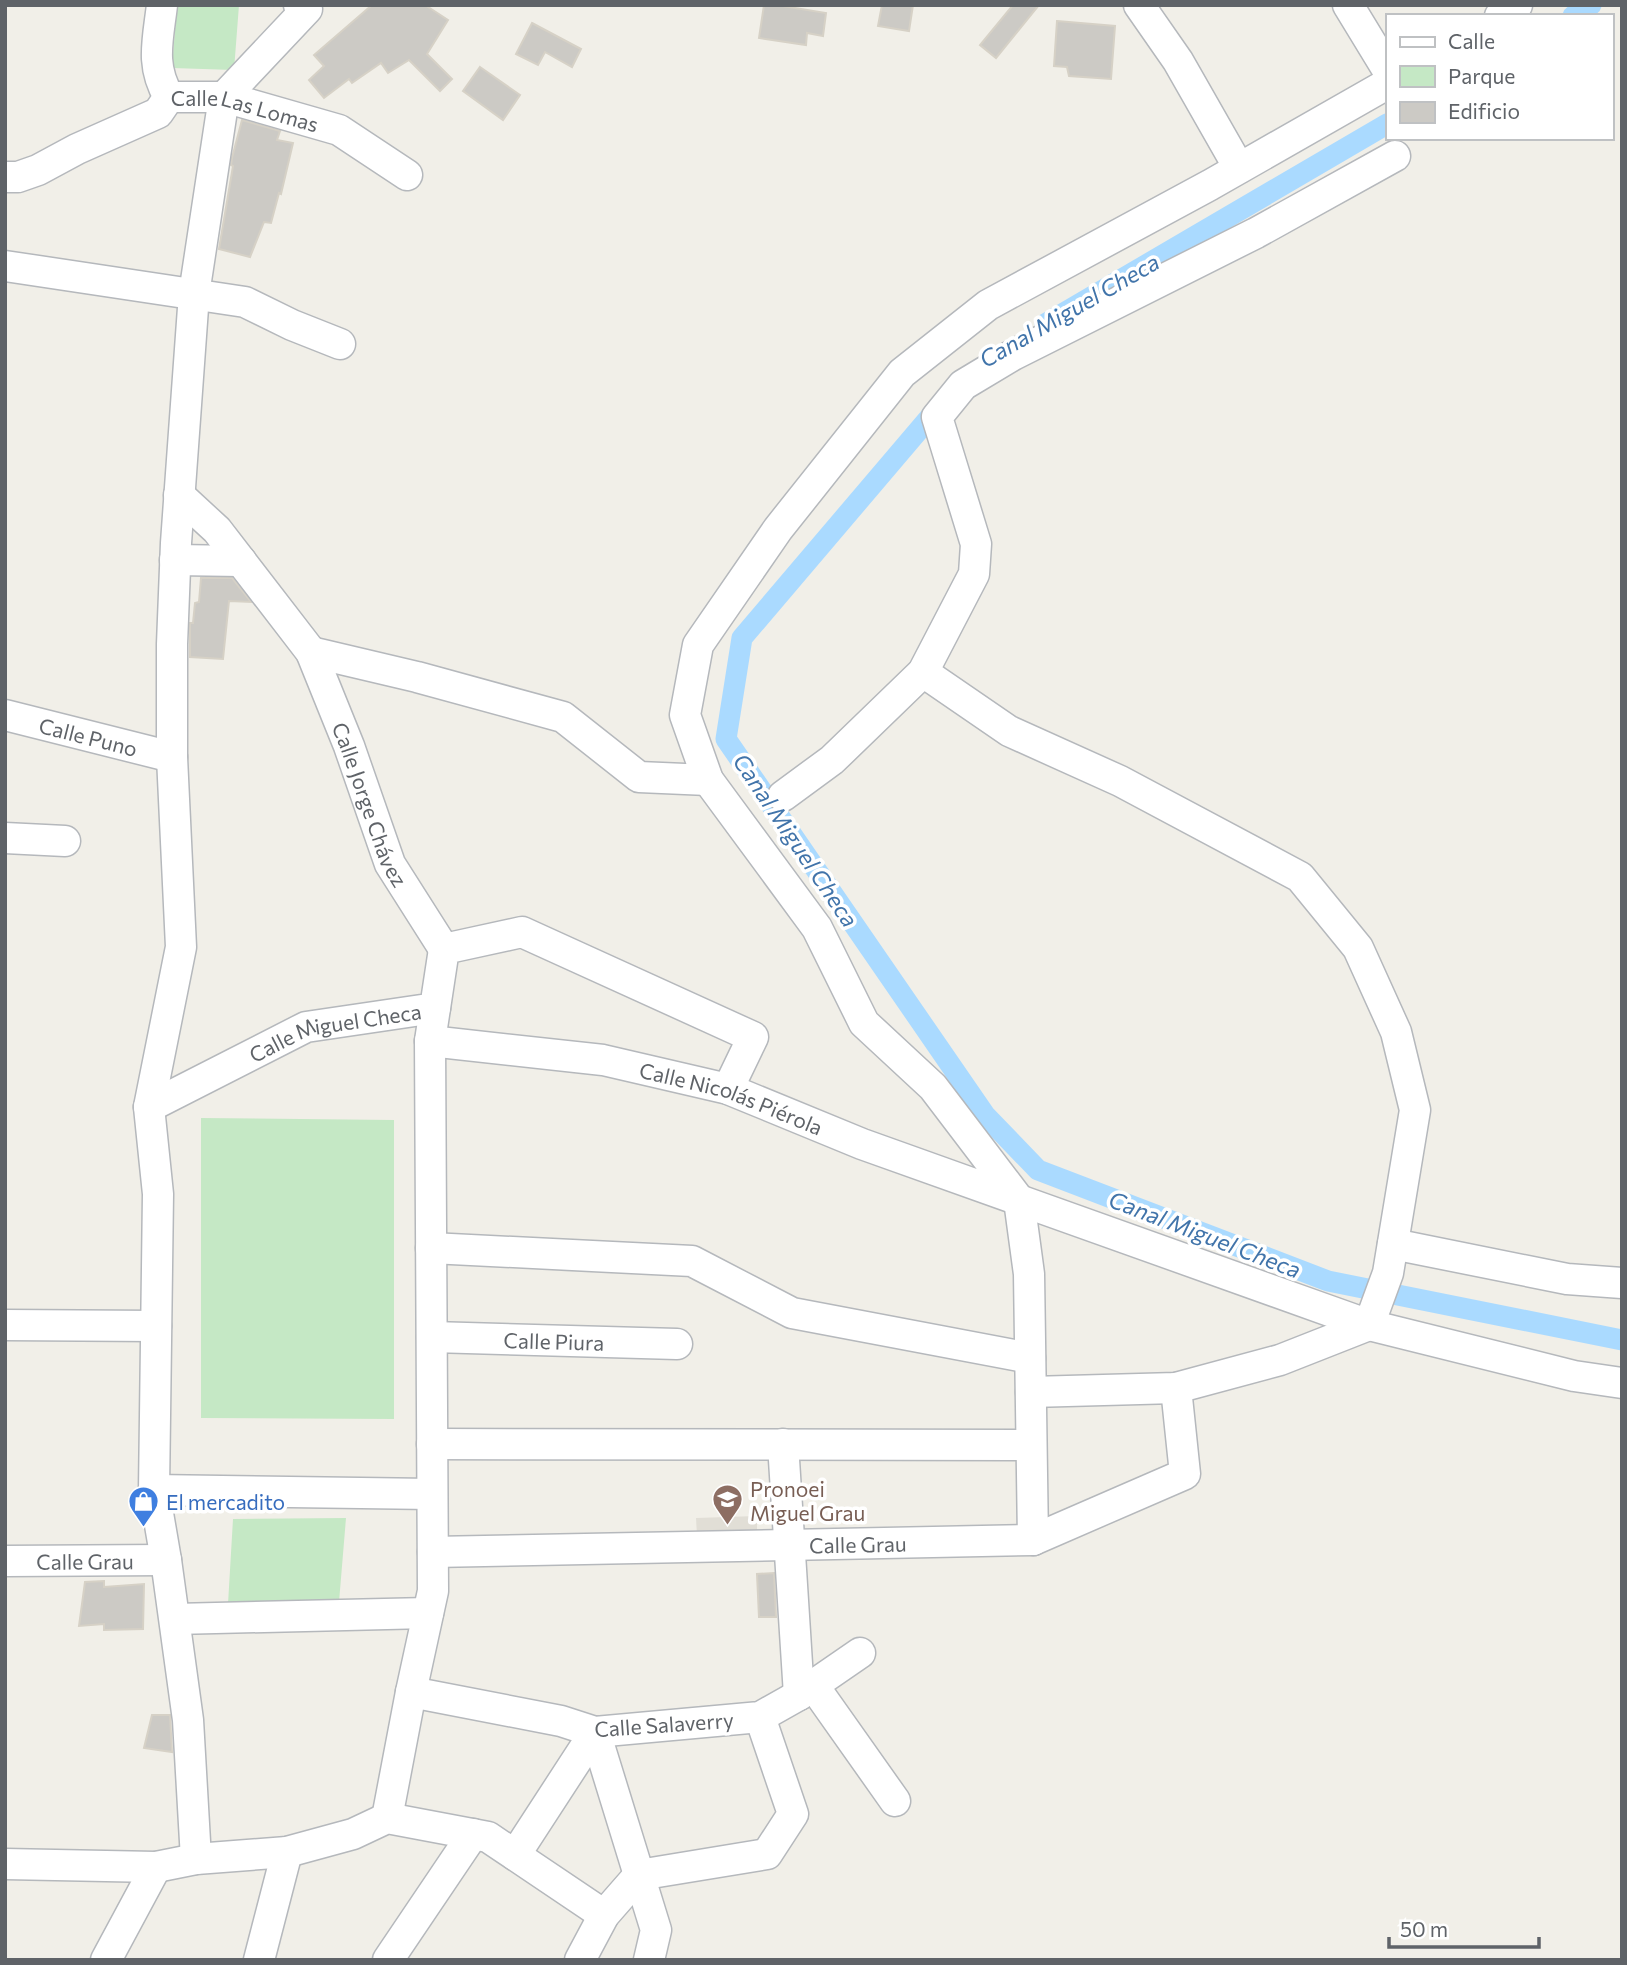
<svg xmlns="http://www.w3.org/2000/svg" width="1627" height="1965" viewBox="0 0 1627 1965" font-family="Commissioner,sans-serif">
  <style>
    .education { fill: #e1ded6 }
    .green { fill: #c5e8c5 }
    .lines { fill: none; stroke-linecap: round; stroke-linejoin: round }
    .canal { stroke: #aadaff; stroke-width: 21 }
    .building { fill: #cccac5; stroke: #d6d1c6; stroke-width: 2 }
    .minor-casing { stroke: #b5b8bc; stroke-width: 33 }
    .minor { stroke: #fff; stroke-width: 30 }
    .labels { text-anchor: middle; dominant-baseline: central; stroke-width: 7; stroke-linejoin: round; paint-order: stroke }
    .street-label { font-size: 21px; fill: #5f6368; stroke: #fff }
    .education-label { font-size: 21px; fill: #785e54; stroke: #fff; text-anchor: start }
    .shop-label { font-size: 21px; fill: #366cbe; stroke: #fff; text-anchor: start }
    .water-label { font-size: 23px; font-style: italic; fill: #4174aa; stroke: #fff }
  </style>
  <rect width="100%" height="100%" fill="#f1efe8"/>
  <!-- education -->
  <path class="education" d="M757 1516V1535L697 1536 696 1518Z"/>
  <!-- green -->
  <path class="green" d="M177 5H239L234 70 172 68Z
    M201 1118 394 1120V1419L201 1418Z
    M346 1518 339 1602 228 1604 233 1519Z"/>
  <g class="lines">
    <!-- canal -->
    <path class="canal" d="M1573 16 1591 5
      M1045 324 1387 124
      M941 404 742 638 726 739 985 1115 1038 1170 1328 1281 1622 1340"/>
  </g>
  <!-- building -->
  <path class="building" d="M372 5H425L448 20 427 54 452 79 440 91 409 60 388 73 381 63 352 83 349 79 324 98 309 80 324 66 314 55Z
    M764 5H777L826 13 823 36 807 33 806 45 759 38Z
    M882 5H913L909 31 878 26Z
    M1013 5H1039L996 58 980 45Z
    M1057 21 1115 26 1111 79 1069 76 1067 67 1054 66Z
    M532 23 581 49 572 67 545 52 538 65 516 54Z
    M480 67 520 95 503 120 463 91Z
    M242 120 280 131 277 140 293 143 281 194 279 193 271 223 264 222 250 257 219 249 233 166 231 165 232 158Z
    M201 578H232L251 602 229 601 223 659 190 657V623H193L195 603 199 602Z
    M774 1573 776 1617H759L757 1574Z
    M104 1581V1587L144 1584 143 1629 104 1630V1624L79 1626 85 1582Z
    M152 1715H170L172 1752 144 1748Z"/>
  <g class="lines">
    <defs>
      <g id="minor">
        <path d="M162 5C158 40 150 65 169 97"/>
        <path d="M1139 5 1178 61 1239 168"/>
        <path d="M1348 5 1387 69"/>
        <path d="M1500 16 1517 5"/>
        <path id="s1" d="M5 177H18L38 170 77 149 158 113 169 97H224L339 130 407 175"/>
        <path d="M5 266 245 302 292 325 340 344"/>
        <path id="s2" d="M179 495 217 530 311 652 349 746 390 864 444 949"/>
        <path d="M175 560 241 561"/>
        <path d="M311 652 417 677 563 717 639 777 708 780"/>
        <path d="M923 672 1009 731 1120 781 1300 877 1358 948 1396 1032 1415 1110 1388 1273 1369 1325 1280 1360 1176 1388 1031 1392"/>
        <path id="s3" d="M5 715 172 757"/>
        <path d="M783 796 832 760 923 672 974 574 976 544 937 417 963 385 1013 355 1256 233 1395 156"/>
        <path d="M5 838 65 841"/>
        <path id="s4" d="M430 1041 603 1060 728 1089 862 1144 1369 1325 1574 1376 1622 1383"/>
        <path id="s5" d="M149 1107 306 1027 435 1008 444 949 522 932 753 1037 728 1089"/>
        <path d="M1393 1244 1567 1279 1622 1283"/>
        <path d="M431 1248 692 1261 792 1313 1030 1358"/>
        <path d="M5 1325 156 1326"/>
        <path id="s6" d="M432 1337 677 1344"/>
        <path d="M432 1444 1031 1445"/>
        <path d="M783 1444 799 1695"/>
        <path d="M154 1490 432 1494"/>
        <path d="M1033 1540 1029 1274 1019 1200 933 1087 864 1023 817 928 708 780 685 715 698 645 778 529 902 373 988 305 1210 185 1387 84"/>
        <path id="s7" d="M433 1552 1033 1540 1185 1474 1176 1388"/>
        <path id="s8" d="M5 1561 166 1560"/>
        <path d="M175 1619 428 1613"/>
        <path d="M813 1685 895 1801"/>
        <path d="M411 1692 561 1721 595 1732 760 1717 799 1695 860 1653"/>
        <path d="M595 1732 656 1930 649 1960"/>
        <path d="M387 1818 411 1692 433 1591 430 1041 435 1008"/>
        <path d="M515 1855 595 1732"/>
        <path d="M196 1859 188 1720 166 1560 154 1490 158 1194 149 1107 181 947 172 757V644L176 543 194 294 224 97 307 9 299 5"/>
        <path d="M5 1864 156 1867 196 1859 287 1852 353 1834 387 1818 488 1837 604 1915"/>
        <path d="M106 1960 156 1867"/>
        <path d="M259 1960 287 1852"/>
        <path d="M388 1960 473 1834"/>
        <path d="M580 1960 604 1915 639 1875 767 1854 793 1814 760 1717"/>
      </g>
    </defs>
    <!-- minor casing -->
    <use href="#minor" class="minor-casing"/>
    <!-- minor -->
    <use href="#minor" class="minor"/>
  </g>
  <!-- icons -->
  <defs>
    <symbol id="school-pin" viewBox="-11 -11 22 30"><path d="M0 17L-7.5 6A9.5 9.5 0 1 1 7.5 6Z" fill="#8d6e63" stroke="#fff"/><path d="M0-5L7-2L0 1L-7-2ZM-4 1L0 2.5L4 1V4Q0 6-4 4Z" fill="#fff"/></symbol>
    <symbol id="shop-pin" viewBox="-11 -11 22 30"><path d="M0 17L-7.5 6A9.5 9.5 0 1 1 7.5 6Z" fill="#3f7fe0" stroke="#fff"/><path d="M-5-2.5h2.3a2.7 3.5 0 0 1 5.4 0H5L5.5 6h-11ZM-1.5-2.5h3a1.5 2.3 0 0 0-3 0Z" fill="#fff"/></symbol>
  </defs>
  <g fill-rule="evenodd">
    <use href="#school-pin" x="710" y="1482" width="35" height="47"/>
    <use href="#shop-pin" x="126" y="1484" width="35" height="47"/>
  </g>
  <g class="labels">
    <!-- street labels -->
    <g class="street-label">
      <text stroke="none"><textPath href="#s1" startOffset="264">Calle Las Lomas</textPath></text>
      <text stroke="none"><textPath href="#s3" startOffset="86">Calle Puno</textPath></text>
      <text stroke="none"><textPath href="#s2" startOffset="369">Calle Jorge Chávez</textPath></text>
      <text stroke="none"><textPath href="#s5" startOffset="203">Calle Miguel Checa</textPath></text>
      <text stroke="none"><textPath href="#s4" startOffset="308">Calle Nicolás Piérola</textPath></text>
      <text stroke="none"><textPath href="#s6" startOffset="122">Calle Piura</textPath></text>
      <text stroke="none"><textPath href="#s7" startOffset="425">Calle Grau</textPath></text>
      <text stroke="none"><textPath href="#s8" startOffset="80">Calle Grau</textPath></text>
      <text transform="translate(664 1724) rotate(-4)">Calle Salaverry</text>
    </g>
    <!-- education labels -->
    <g class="education-label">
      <text x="750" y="1488">Pronoei<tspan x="750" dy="24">Miguel Grau</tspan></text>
    </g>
    <!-- shop labels -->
    <g class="shop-label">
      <text x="166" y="1501">El mercadito</text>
    </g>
    <!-- water labels -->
    <g class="water-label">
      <text transform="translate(1069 310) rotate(-30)">Canal Miguel Checa</text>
      <text transform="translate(796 840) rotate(56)">Canal Miguel Checa</text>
      <text transform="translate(1205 1234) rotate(21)">Canal Miguel Checa</text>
    </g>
  </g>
  <!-- border -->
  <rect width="1627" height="1965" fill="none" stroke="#5f6368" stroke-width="14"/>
  <!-- legend -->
  <rect x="1386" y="14" width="228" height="126" fill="#ffffff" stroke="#bfc1c3" stroke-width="2"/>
  <rect x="1400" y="37" width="35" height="10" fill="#ffffff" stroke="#bfc1c3" stroke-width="2"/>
  <text x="1448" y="49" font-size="21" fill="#5f6368">Calle</text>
  <rect x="1400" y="66" width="35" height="21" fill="#c5e8c5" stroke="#bfc1c3" stroke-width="2"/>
  <text x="1448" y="84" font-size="21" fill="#5f6368">Parque</text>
  <rect x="1400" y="102" width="35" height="21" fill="#cccac5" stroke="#bfc1c3" stroke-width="2"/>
  <text x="1448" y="119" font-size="21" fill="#5f6368">Edificio</text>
  <!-- scale -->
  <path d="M1389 1937v10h150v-10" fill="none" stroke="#5f6368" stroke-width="3.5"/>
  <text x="1400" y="1937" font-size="21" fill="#5f6368" stroke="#ffffff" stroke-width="5" paint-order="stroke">50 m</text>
</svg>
